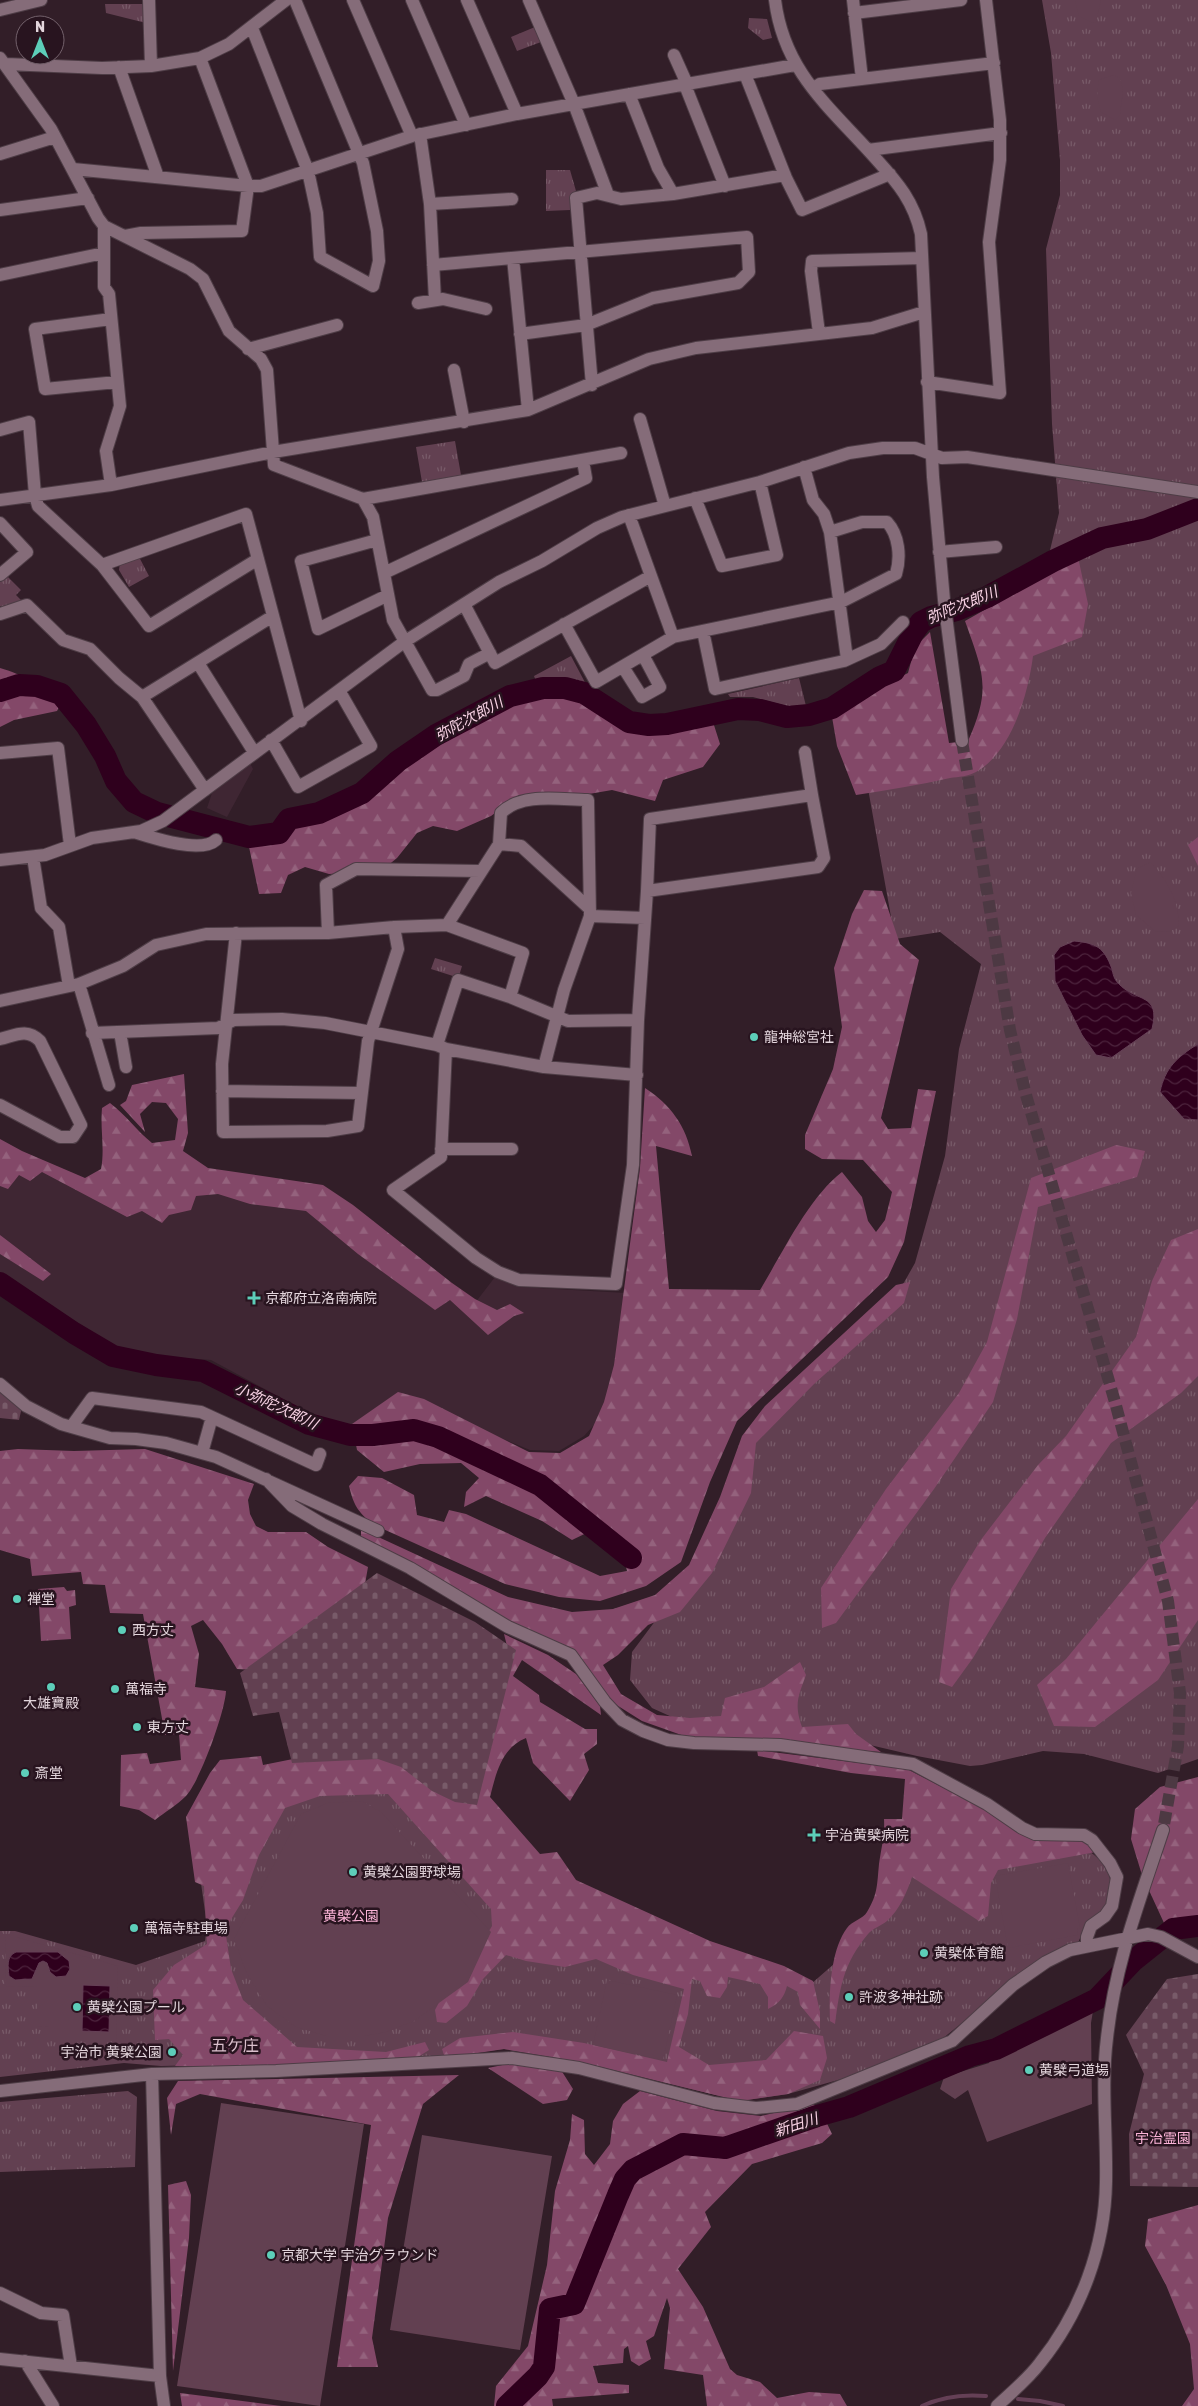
<svg xmlns="http://www.w3.org/2000/svg" width="1198" height="2406" viewBox="0 0 1198 2406" font-family="Rubik,'Noto Sans JP',sans-serif">
  <style>
    .built { fill: #3f2633 }
    .grass { fill: url(#grass-tufts) }
    .forest { fill: url(#forest-firs) }
    .cemetery { fill: url(#cemetery-stones) }
    .pitch { fill: #624051 }
    .water { fill: url(#water-waves); stroke: #654056 }
    .lines { fill: none; stroke-linecap: round; stroke-linejoin: round }
    .stream { stroke: #654056; stroke-width: 4 }
    .river { stroke: #2f001d; stroke-width: 22 }
    .minor-tunnel { stroke: #4d3943; stroke-width: 12; stroke-dasharray: 12 6; stroke-linecap: butt }
    .minor-casing { stroke: #4e3d46; stroke-width: 14 }
    .minor { stroke: #856c79; stroke-width: 12 }
    .poi-dot { fill: #5dceb9; stroke: #28141f; stroke-width: 2 }
    .labels { text-anchor: middle; dominant-baseline: central; stroke-width: 5; stroke-linejoin: round; paint-order: stroke }
    .poi-label { font-size: 14px; fill: #e3d5dc; stroke: #28141f; text-anchor: start }
    .park-label { font-size: 14px; fill: #fbb3d7; stroke: #28141f }
    .water-label { font-size: 15px; font-style: italic; fill: #f8d2e4; stroke: #28141f }
    .quarter-label { font-size: 16px; fill: #dabfcc; stroke: #28141f }
  </style>
  <defs>
    <pattern id="grass-tufts" width="24" height="20" patternUnits="userSpaceOnUse" patternTransform="scale(1.25)"><rect width="24" height="20" fill="#624051"/><path d="M3 7l-1-3M5 7V3M7 7l1-3M15 17l-1-3M17 17v-4M19 17l1-3" fill="none" stroke="#785b69"/></pattern>
    <pattern id="forest-firs" width="22" height="20" patternUnits="userSpaceOnUse" patternTransform="scale(1.25)"><rect width="22" height="20" fill="#834868"/><path d="M5 1l3.5 6h-7zM16 11l3.5 6h-7z" fill="#94627d"/></pattern>
    <pattern id="cemetery-stones" width="16" height="16" patternUnits="userSpaceOnUse" patternTransform="scale(1.25)"><rect width="16" height="16" fill="#624051"/><path d="M2 7V4a2 2 0 0 1 4 0v3zM10 15v-3a2 2 0 0 1 4 0v3z" fill="#785b69"/></pattern>
    <pattern id="water-waves" width="16" height="10" patternUnits="userSpaceOnUse" patternTransform="scale(1.25)"><rect width="16" height="10" fill="#2f001d"/><path d="M0 5q4-4 8 0t8 0" fill="none" stroke="#4d243d"/></pattern>
  </defs>
  <rect width="100%" height="100%" fill="#321e28"/>
  <!-- built -->
  <path class="built" d="M250 763 253 769 227 817 207 808 212 793Z
    M0 1143 84 1183 324 1188 475 1303 495 1277 520 1287 626 1293 617 1366 604 1414 584 1436 559 1451 530 1450 398 1396 350 1426 328 1423 211 1360 160 1356 114 1346 0 1273Z"/>
  <!-- grass -->
  <path class="grass" d="M1042 0H1198V1759L1158 1773 1084 1754 1043 1751 982 1765 970 1766 917 1756 853 1741 694 1727 652 1708 630 1680 632 1652 691 1573 747 1439 902 1286 915 1263 945 1156 959 1049 981 964 940 932 895 939 867 783 977 761 1037 604 1059 513 1052 424 1046 249 1060 195V160L1051 53Z
    M105 4H146V23L106 13Z
    M749 18 767 19 772 38 763 40 748 28Z
    M535 27 541 42 517 51 511 37Z
    M546 170H570L576 191 571 197 570 210 546 211Z
    M455 441 461 475 422 482 416 447Z
    M138 555 149 576 129 587 119 570 120 562Z
    M8 577 21 590 16 595 23 602 6 607 0 606V582Z
    M571 656 589 690 549 682 537 684 534 676Z
    M799 678 806 706H787L753 697H730L728 694Z
    M435 958 462 966 459 976H453L431 969Z
    M360 1763 540 1871 811 1984 850 1950 907 1870 1089 1851C1115 1870 1113 1882 1105 1911L1087 1921 1078 1943 1041 1959 942 2039 863 2073 788 2094 740 2101 581 2062 504 2049 413 2060 161 2066 124 2063 0 2077V1931H15L136 1965 205 1941 207 1926 192 1819Z
    M128 2091 137 2097 135 2167 0 2172V2102Z"/>
  <!-- forest -->
  <path class="forest" d="M1078 557 1088 604 1082 637 1033 656C1028 694 1012 752 976 772 969 776 958 777 950 778 919 785 888 790 856 795L837 746 832 717 876 689 908 673 915 647 930 632 949 743 968 741C992 688 983 672 965 621Z
    M0 668C21 674 47 687 60 705L57 711 14 720 0 727Z
    M555 694 591 703 622 726 660 729 713 722 720 744 703 767 663 780 655 801 612 790 583 795H519L491 816 457 831 433 826 417 833 397 858 381 871 329 874 305 867 288 875 281 893 259 894 249 847 279 841 293 824 333 814 374 796 404 763 472 723 515 702Z
    M1198 837V866L1188 845Z
    M864 890 882 891 900 944 919 960 881 1118 888 1129 911 1128 918 1089 936 1091 904 1242 888 1277 737 1421 710 1482 681 1562 646 1586 600 1601 559 1597 505 1584 372 1524C357 1510 354 1506 349 1486L358 1476 382 1478 414 1495 417 1515 444 1522 449 1510 466 1514 600 1576 627 1571 622 1548 599 1527 572 1540 542 1521 486 1496 464 1507 466 1492 479 1478 461 1463 420 1464 384 1472 357 1450 352 1424 398 1392 424 1399 529 1452 560 1453 589 1436 604 1402 614 1365 640 1168 645 1088C671 1105 686 1126 692 1156L656 1146 669 1289 760 1290C782 1254 809 1197 842 1172L862 1197 868 1221 876 1232 885 1220 892 1192 863 1160 822 1159 805 1149V1135L833 1069 842 1027 834 968 852 914Z
    M184 1074 188 1133 183 1151 208 1168 323 1185 353 1205 452 1283 475 1299 497 1310 510 1304 524 1313 514 1316 488 1335 450 1300 435 1310 358 1254 306 1211 250 1204 218 1194 196 1196 191 1210 169 1215 162 1223 142 1211 127 1217 42 1172 30 1181 19 1175 8 1189 0 1186V1139L22 1151 85 1178 101 1169C105 1149 100 1129 102 1108L110 1103C126 1115 137 1131 152 1143L175 1140 178 1119 166 1103 152 1102 140 1114 145 1132 120 1105 126 1101 132 1085Z
    M1116 1145 1145 1151 1137 1177 1038 1207 1017 1319 993 1402 934 1489 836 1623 822 1628 821 1588 886 1489 959 1393 987 1342 1031 1178Z
    M1198 1229V1376L1181 1393 1111 1443 1045 1538 973 1658 952 1687 939 1682 951 1589 980 1541 1038 1465 1066 1436 1136 1337 1152 1281 1171 1240Z
    M0 1235 4 1238 51 1274 43 1281 0 1254Z
    M910 1282 904 1303 814 1384 756 1443 751 1493 712 1573 680 1612 648 1625 618 1655 603 1665 621 1694 657 1715 690 1718 721 1716 725 1698 764 1687 800 1662 806 1675C798 1697 794 1704 802 1727L848 1724 856 1734 881 1752 687 1737 642 1721 607 1699 584 1665 361 1540V1529L508 1597 572 1612 613 1609 655 1595 689 1565 720 1497 742 1436 765 1406 896 1285Z
    M18 1449 74 1451 145 1449 254 1484 248 1500 250 1514 256 1526 268 1532H306L328 1547 368 1567 365 1584 256 1670 237 1669 222 1644 203 1620 191 1626 199 1654 195 1687 226 1691C225 1712 200 1781 186 1796 177 1805 165 1812 155 1820L139 1810 120 1806 121 1755 147 1753 150 1764 181 1760 179 1734 165 1735 143 1614 110 1613 105 1585 83 1584 81 1572 32 1576 30 1559 0 1550V1451Z
    M1198 1499V1620L1158 1680 1095 1727 1054 1726 1037 1685 1066 1659Z
    M64 1587 67 1591 75 1590 76 1605 69 1607 71 1639 41 1641 38 1589Z
    M504 1634 548 1655 576 1674 600 1706 601 1715 522 1660 513 1676 539 1695 540 1702 585 1729H597V1744L584 1754 589 1770 570 1801 533 1763 526 1738C501 1748 496 1774 490 1797L540 1854 557 1852 576 1880 710 1941 784 1966 813 1981 820 2012V2029L800 2005 798 1992 787 1986C784 1997 780 2003 768 2009V1997L760 1984 728 1977 727 1987 720 1998 707 1996 700 1981 692 1979 688 2014 679 2047 709 2065 766 2060 794 2031 823 2036 827 2058 820 2080 788 2094 740 2101 581 2062 504 2049 445 2058 442 2049 460 2038 513 2032 584 2043 667 2062 684 1989 633 1975 596 1959 565 1967 526 1961 506 1955 483 1979 467 2006 446 2023 437 2022 435 2010 444 1993 474 1957 492 1926 491 1909 388 1794 320 1796 285 1808 259 1855 243 1900 225 1929 231 1969 243 2000 297 2047 386 2052 425 2042 429 2050 413 2060 230 2067 175 2066 183 2055 169 2039 155 2040 153 1990 174 1965 207 1944 204 1886 195 1882 186 1817 210 1773 220 1760 261 1756 263 1765 308 1756 508 1650Z
    M757 1750 907 1769 1023 1829 1088 1837 1096 1852 998 1870 991 1883 988 1916 979 1921 912 1877C907 1892 900 1909 887 1921 881 1926 873 1928 868 1934 843 1964 840 1987 835 2024L830 2021C829 1994 830 1951 847 1928 852 1921 863 1919 867 1912 878 1894 877 1884 879 1864 881 1849 885 1835 884 1819H902L905 1779 851 1773 758 1756Z
    M1198 1777V1932L1164 1923 1142 1875 1131 1839 1135 1809 1160 1787Z
    M513 2063 561 2070 573 2089 567 2100 543 2104 488 2068Z
    M459 2075 423 2104 388 2218 372 2338 378 2367H337L371 2125 200 2094 176 2104 171 2135 167 2098 178 2081Z
    M640 2091 717 2111 761 2116 813 2104 823 2115 832 2134 822 2143 752 2164 705 2212 711 2227 678 2269 703 2307 730 2369 737 2375 760 2382 777 2398 809 2392 840 2394 847 2406H707L703 2375 664 2369 670 2308 667 2298 654 2336 646 2341 651 2359 639 2366 631 2361 628 2346 624 2349 623 2363 593 2366 598 2383 629 2385V2393L552 2399 553 2406H494L496 2386 528 2346 547 2265 555 2191 570 2140 572 2114 584 2120 585 2154 594 2165 610 2144 613 2121 623 2104Z
    M186 2181 191 2195 189 2238 173 2371 168 2185Z
    M1198 2205V2406H1182L1194 2389 1190 2344 1166 2285 1145 2246 1148 2219Z
    M180 2393 281 2406H182Z"/>
  <!-- cemetery -->
  <path class="cemetery" d="M0 1391 22 1407 19 1420 0 1418Z
    M377 1573 475 1622 516 1650 477 1805 455 1802 432 1791 401 1767 378 1759 292 1763 279 1712 253 1716 240 1673Z
    M1198 1974V2187L1130 2186 1129 2134 1144 2074 1126 2035 1167 1979Z"/>
  <!-- pitch -->
  <path class="pitch" d="M1075 0H1101L1096 22 1093 23 1079 16Z
    M1113 75 1120 78 1123 90 1120 115 1115 120 1101 112 1097 96 1099 80Z
    M1150 862C1167 879 1179 901 1179 926L1169 932 1155 931 1136 915 1131 893 1137 869Z
    M362 1801 381 1812 491 1932 468 1982 414 2021 386 2032 364 2036H326L296 2027 267 2006 247 1974 234 1939 301 1814 328 1803Z
    M1068 1863 1080 1928 1077 1929 1078 1935 1008 1948 995 1876Z
    M6 1937H16L118 1966 116 2040H75V2034H49V2027L38 2026V1986L5 1987Z
    M607 1980 677 1995 663 2060 593 2045Z
    M1094 2005 1091 2023 1092 2104 987 2142 968 2090 955 2099 940 2089 944 2077 989 2063 995 2052Z
    M221 2103 364 2124 320 2406 177 2386Z
    M422 2135 552 2156 520 2350 390 2330Z"/>
  <!-- water -->
  <path class="water" d="M1074 941C1096 943 1104 947 1112 969 1113 974 1114 979 1118 983 1136 1003 1161 992 1152 1029L1111 1058 1096 1055 1082 1035 1055 981 1054 955 1060 947Z
    M1198 1044V1120L1184 1119 1160 1092C1165 1068 1177 1057 1198 1044Z
    M16 1952H58L69 1961 70 1969 66 1976 56 1977 50 1972 47 1963 43 1961 39 1963 32 1979 15 1980 9 1976C8 1967 6 1956 16 1952Z
    M83 1985 110 1986 109 2032 82 2031Z"/>
  <g class="lines">
    <!-- stream -->
    <path class="stream" d="M1018 2399 1040 2401 1063 2406
      M922 2406C943 2396 963 2394 986 2396"/>
    <!-- river -->
    <path class="river" d="M0 691 19 685 37 686 61 694 86 725 105 756 116 781 134 802 157 813 249 837 279 833 289 819 319 813 362 793 398 761 436 735 510 696 543 688H565L584 693 629 722 649 725 667 724 738 709 760 710 787 717 809 715 832 708 880 677 894 671 913 633 921 622 931 617 957 610 987 597 1053 561 1102 538 1147 529 1198 509
      M0 1283 74 1333 113 1356 156 1365 203 1371 309 1424 350 1435H373L414 1430 438 1437 540 1485 631 1558
      M507 2406 538 2376 544 2367 550 2309 574 2304 618 2195 625 2179 633 2170 683 2144 725 2148 817 2116 849 2107 970 2056 996 2049 1097 1999 1133 1961 1173 1929 1198 1926"/>
    <!-- minor-tunnel -->
    <path class="minor-tunnel" d="M962 741 1010 1030 1026 1095 1115 1402 1168 1601 1180 1693 1178 1746 1163 1830"/>
    <defs>
      <path id="minor" d="M149 0 151 66
        M353 0 412 136
        M412 0 466 125
        M467 0 517 114
        M529 0 574 104 608 195
        M775 0C784 73 831 108 877 160 898 183 914 202 921 234L933 477 944 600 962 741
        M853 0 862 79
        M0 10 41 0
        M854 13 961 0
        M252 28 308 171 317 213 320 257 373 286 379 261 377 231 363 163 295 0
        M674 55 687 84
        M0 58 51 129 98 218 104 226 190 269 203 279 229 331 261 359 267 370 274 465 363 499 373 517 393 620 432 690H437L464 676 469 664 490 653
        M6 64 102 68 151 66 200 58 229 44 286 0
        M119 67 158 177
        M745 74 786 178 802 210 890 174
        M685 85 725 186
        M813 89 820 84 994 63
        M629 94 658 168 673 194
        M420 134 430 204 435 300
        M868 150 1001 133
        M0 154 55 137
        M73 169 248 186H261L412 136 517 114 795 65
        M430 204 512 199
        M0 210 88 198
        M104 226V287L109 294 120 406 106 451 111 485
        M125 236 141 233 242 231 248 186 200 58
        M513 258 528 410
        M433 265 747 237 749 272 738 283 653 298 586 325 520 334
        M0 275 104 253
        M418 303 443 299 486 309
        M111 319 35 329 45 389 117 382
        M819 333 811 271 812 261 922 258
        M248 349 337 325
        M454 370 464 422
        M927 382 1000 393 989 242 1000 160V120L986 0
        M592 385 576 198 597 193 621 199 673 194 785 175
        M640 419 665 506
        M0 430 29 422 35 495 38 506 102 565 149 626 258 559
        M804 467 813 500 824 514 830 532 847 659
        M695 498 722 566 777 555 760 482
        M363 499 621 453
        M0 500 111 485 273 452 528 410 649 359 696 348 872 328 924 312
        M629 515 673 637
        M0 523 27 552 0 575
        M377 540 301 561 318 629 388 595
        M939 552 996 547
        M102 565 246 514 301 721
        M384 573 586 478 583 461
        M464 604 495 663 651 576
        M0 614 27 605 63 640 90 649 119 678 142 697 205 790
        M564 624 596 682 673 637 841 602 896 574C901 557 899 535 887 522H862L830 532
        M703 631 715 689 844 661 881 644 903 622
        M198 663 254 752
        M623 667 642 697 660 687 643 655
        M142 697 273 616
        M271 740 298 787 371 746 340 692
        M805 752 812 795
        M0 753 58 748 70 845
        M812 795 824 858 818 867 647 891 650 819Z
        M134 832C153 838 201 854 216 840
        M499 844 521 846 590 909
        M33 857 41 908 59 927 69 986
        M0 860 45 855 92 838 141 831 163 821 404 642 499 582 542 561 597 528 622 517 760 482 849 453 883 448H915L942 458 967 457 1198 492
        M590 916 645 918
        M447 925 499 844 501 813C522 792 561 800 588 800L590 916 564 990 544 1067
        M236 933 222 1064 223 1132 327 1131 358 1126 368 1041 398 949 394 927
        M328 933 326 885 356 869 480 871
        M79 984 109 1085
        M0 1001 79 984 123 966 156 945 206 934 328 933 394 927 447 925 523 953 510 997
        M120 1032 126 1067
        M92 1033 218 1028 234 1020 282 1019 325 1023 437 1045 446 1049 544 1067 637 1075
        M0 1039C16 1035 27 1028 40 1041L81 1125 73 1137H60L0 1105
        M437 1045 458 980 510 997 568 1021 638 1020
        M446 1049 441 1157 393 1190 476 1258 498 1272 519 1280 616 1284 633 1165 638 1020 647 891
        M222 1091 360 1093
        M441 1149H512
        M0 1384 26 1406 61 1424 110 1438 136 1439 166 1443 216 1457 378 1531
        M71 1427 92 1398 201 1412 316 1465 320 1454
        M202 1453 212 1417
        M266 1479 292 1506 322 1524 410 1568 508 1627 571 1655 605 1702 622 1720 643 1731 668 1740 694 1743 780 1745 913 1764 987 1804 1022 1828 1035 1834 1084 1835 1092 1840 1110 1863 1117 1877 1112 1906 1105 1916 1091 1926 1087 1937V1946
        M152 2074 160 2376 164 2406
        M0 2091 152 2074 276 2071 512 2058 579 2068 714 2103 756 2108 797 2104 952 2041 1013 1985 1046 1962 1070 1950 1148 1934 1161 1937 1198 1957
        M0 2293 41 2313 63 2315 71 2366
        M0 2359 160 2376
        M25 2361 53 2406
        M997 2406C1012 2392 1028 2379 1040 2363 1081 2312 1105 2247 1106 2182 1107 2134 1101 2085 1107 2038 1115 1963 1140 1900 1163 1830"/>
    </defs>
    <!-- minor casing -->
    <use href="#minor" class="minor-casing"/>
    <!-- minor -->
    <use href="#minor" class="minor"/>
  </g>
  <!-- markers -->
  <g class="poi-dot">
    <circle cx="754" cy="1037" r="5"/>
    <path d="M251.5 1290.5h5v5h5v5h-5v5h-5v-5h-5v-5h5z"/>
    <circle cx="17" cy="1599" r="5"/>
    <circle cx="122" cy="1630" r="5"/>
    <circle cx="51" cy="1687" r="5"/>
    <circle cx="115" cy="1689" r="5"/>
    <circle cx="137" cy="1727" r="5"/>
    <circle cx="25" cy="1773" r="5"/>
    <path d="M811.5 1827.5h5v5h5v5h-5v5h-5v-5h-5v-5h5z"/>
    <circle cx="353" cy="1872" r="5"/>
    <circle cx="134" cy="1928" r="5"/>
    <circle cx="924" cy="1953" r="5"/>
    <circle cx="849" cy="1997" r="5"/>
    <circle cx="77" cy="2007" r="5"/>
    <circle cx="172" cy="2052" r="5"/>
    <circle cx="1029" cy="2070" r="5"/>
    <circle cx="271" cy="2255" r="5"/>
  </g>
  <g class="labels">
    <!-- poi labels -->
    <g class="poi-label">
      <text x="764" y="1037">龍神総宮社</text>
      <text x="265" y="1298">京都府立洛南病院</text>
      <text x="27" y="1599">禅堂</text>
      <text x="132" y="1630">西方丈</text>
      <text x="125" y="1689">萬福寺</text>
      <text x="51" y="1703" text-anchor="middle">大雄寶殿</text>
      <text x="147" y="1727">東方丈</text>
      <text x="35" y="1773">斎堂</text>
      <text x="825" y="1835">宇治黄檗病院</text>
      <text x="363" y="1872">黄檗公園野球場</text>
      <text x="144" y="1928">萬福寺駐車場</text>
      <text x="934" y="1953">黄檗体育館</text>
      <text x="859" y="1997">許波多神社跡</text>
      <text x="87" y="2007">黄檗公園プール</text>
      <text x="162" y="2052" text-anchor="end">宇治市 黄檗公園</text>
      <text x="1039" y="2070">黄檗弓道場</text>
      <text x="281" y="2255">京都大学 宇治グラウンド</text>
    </g>
    <!-- park labels -->
    <g class="park-label">
      <text x="351" y="1916">黄檗公園</text>
      <text x="1163" y="2138">宇治霊園</text>
    </g>
    <!-- water labels -->
    <g class="water-label">
      <text transform="translate(962 605) rotate(-22)">弥陀次郎川</text>
      <text transform="translate(469 719) rotate(-29)">弥陀次郎川</text>
      <text transform="translate(276 1406) rotate(25)">小弥陀次郎川</text>
      <text transform="translate(796 2125) rotate(-18)">新田川</text>
    </g>
    <!-- quarter labels -->
    <g class="quarter-label">
      <text x="235" y="2045">五ケ庄</text>
    </g>
  </g>
  <!-- north arrow -->
  <g transform="translate(40 40)"><circle r="24" fill="#28141f" stroke="#73616b"/>
  <path d="M0-4L9 19L0 12L-9 19Z" fill="#5dceb9"/>
  <text y="-8" font-size="14" font-weight="bold" text-anchor="middle" fill="#e3d5dc">N</text>
  </g>
</svg>
